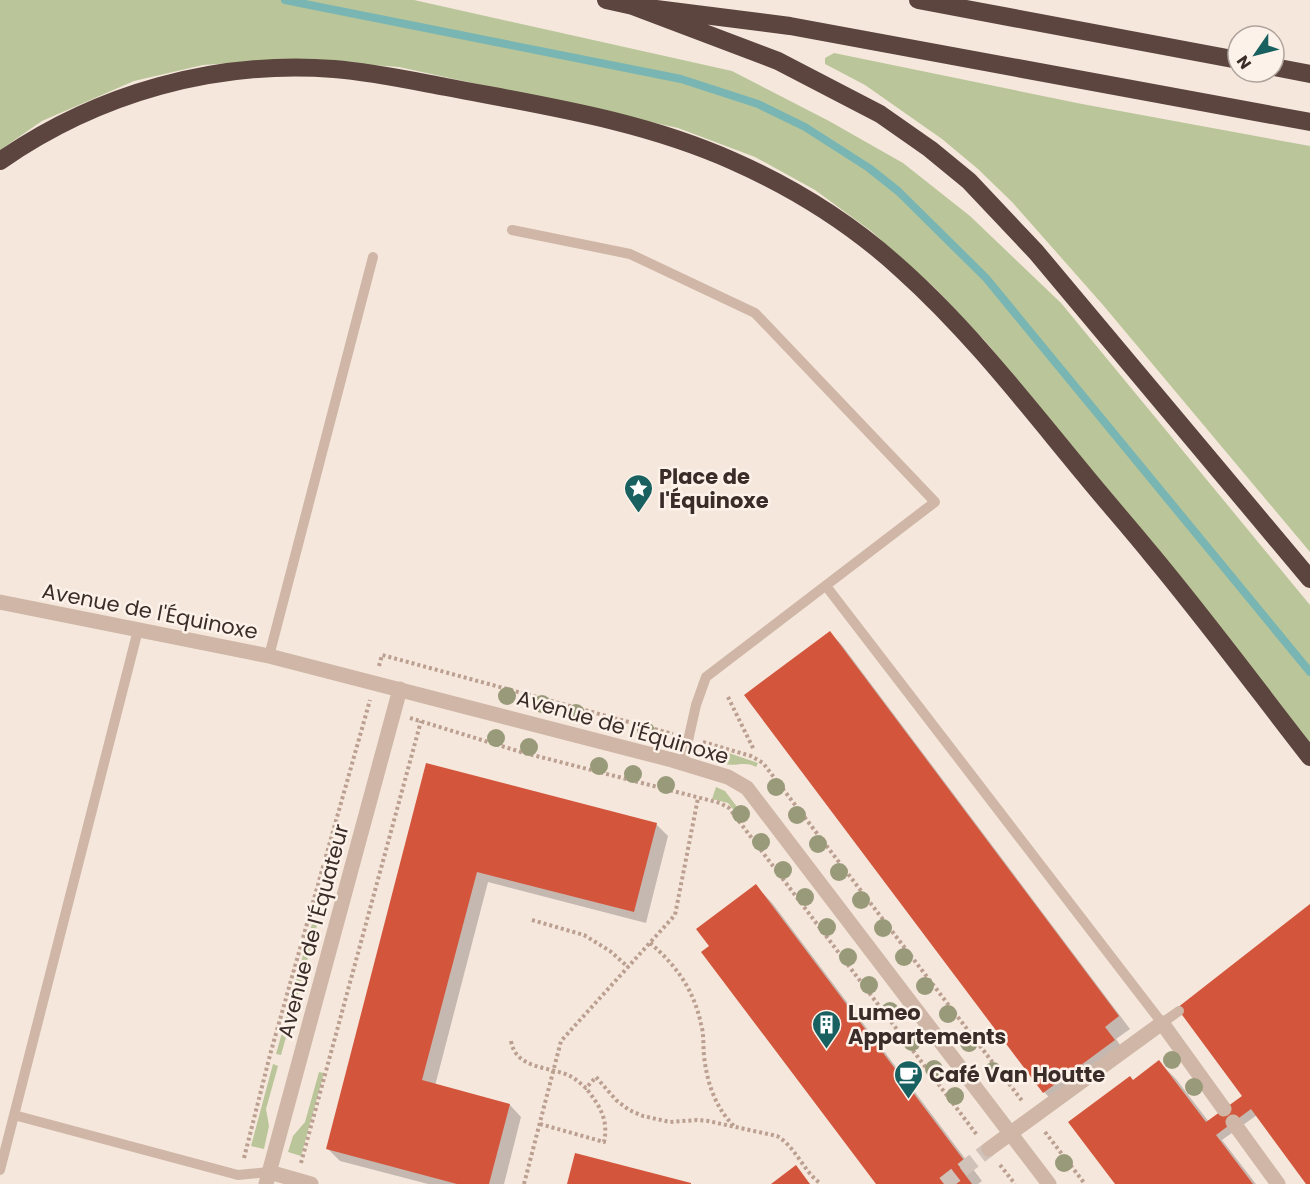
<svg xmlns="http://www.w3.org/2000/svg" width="1310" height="1184" viewBox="0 0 1310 1184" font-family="Poppins,sans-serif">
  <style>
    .green { fill: #bac69a }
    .shadow { fill: #0003 }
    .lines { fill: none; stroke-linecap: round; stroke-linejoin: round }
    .stream { stroke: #78b5b3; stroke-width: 8 }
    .building { fill: #d3563c }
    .street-tunnel { stroke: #d0c2b8; stroke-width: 15; stroke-dasharray: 15 8; stroke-linecap: butt }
    .path { stroke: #bb9f90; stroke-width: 4; stroke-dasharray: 3 3; stroke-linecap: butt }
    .lane { stroke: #cfb6a6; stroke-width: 10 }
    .street { stroke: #cfb6a6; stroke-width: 15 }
    .highway { stroke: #5c453e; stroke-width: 18 }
    .tree { fill: #999a7a }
    .labels { text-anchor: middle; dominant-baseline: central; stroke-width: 5; stroke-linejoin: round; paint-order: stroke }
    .poi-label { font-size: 21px; font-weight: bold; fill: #3a2c28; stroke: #fcf2e9; text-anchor: start }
    .street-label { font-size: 21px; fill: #3a2c28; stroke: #fcf2e9 }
  </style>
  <rect width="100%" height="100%" fill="#f5e7dc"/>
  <!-- green -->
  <path class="green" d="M0 0H414L732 71 829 121 903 163 970 216 1061 303 1310 605V745L1188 586 986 342 935 288 871 231 815 190 755 157 678 128 399 67 288 59 203 65 134 81 42 121 0 150Z
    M834 53 1082 104 1310 146V552L1103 305 1012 202 978 169 942 139 865 85 825 64V58Z
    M726 752 758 763 756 767C744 760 734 768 723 763Z
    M716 787 725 791 744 816 741 819 728 803 712 799Z
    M313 920 318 922 300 986 295 984Z
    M294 990 299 991 281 1055 276 1054Z
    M273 1064 278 1066 266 1109 269 1126 264 1149 251 1146Z
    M319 1072 324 1073 301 1156 288 1152 293 1136 305 1122Z"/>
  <!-- shadow -->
  <path class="shadow" d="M830 633 841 644 1130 1029 1116 1039 1125 1052 1056 1104 1044 1092Z
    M427 764 656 824 668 836 646 923 488 882 435 1086 510 1105 521 1117 504 1184H428L340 1161 328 1149Z
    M756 886 773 904 982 1181 978 1184H877L711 946Z
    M1310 906V1184H1308L1257 1115 1222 1140 1256 1184H1117L1133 1081 1159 1062 1176 1079 1209 1122 1243 1096Z"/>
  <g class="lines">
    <!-- stream -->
    <path class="stream" d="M285 0 681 79 758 104 805 127 869 168 898 191 986 278 1310 672"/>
  </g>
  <!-- building -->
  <path class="building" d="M830 631 1119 1016 1105 1027 1115 1040 1043 1093 744 695Z
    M426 763 657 823 634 912 477 872 422 1080 510 1104 489 1184H457L326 1149Z
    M756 884 966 1163 960 1168 972 1184H876L701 952 709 946 696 929Z
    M1310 904V1184H1306L1251 1109 1216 1135 1253 1184H1115L1068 1122 1130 1076 1133 1080 1159 1060 1206 1122 1242 1096 1177 1008Z
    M575 1153 691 1183V1184H567Z
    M796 1165 810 1184H771Z"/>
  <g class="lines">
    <!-- street-tunnel -->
    <path class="street-tunnel" d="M944 1184 989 1149"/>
    <!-- path -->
    <path class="path" d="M379 666 382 655 673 734
      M728 697 754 750
      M410 718 521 752 720 803 729 808 977 1135
      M703 742 751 756 763 763 1023 1102
      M532 920 584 935 610 951 628 967
      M650 943C676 965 694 990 701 1024 704 1034 703 1045 704 1056 707 1082 715 1108 735 1127
      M511 1041C516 1070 550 1066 570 1076 576 1079 581 1084 586 1088L596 1077 616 1100 629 1110 643 1116 670 1122 697 1120 708 1121 777 1136C796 1147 803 1171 821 1184
      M540 1124 604 1142C609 1119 599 1105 586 1088
      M1045 1132 1085 1184
      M244 1158 270 1055 370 700
      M301 1163 421 721
      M1000 1165 1015 1184
      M524 1184 561 1041 675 915 698 798"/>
    <!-- lane -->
    <path class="lane" d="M512 230 630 254 755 313 935 502 706 677 696 705 683 763
      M826 586 1162 1023 1179 1011
      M269 656 373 257
      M14 1115 238 1175 269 1172
      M0 1170 138 630"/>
    <!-- street -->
    <path class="street" d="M0 602 269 656 672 760 728 777 747 788 1049 1184
      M1233 1122 1278 1184
      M989 1149 1162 1023 1224 1109
      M269 1172 311 1184
      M266 1184 400 689"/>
    <!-- highway -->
    <path class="highway" d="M606 0 633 6 790 26 1310 122
      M918 0 1238 60
      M633 6 778 61 880 114 930 149 969 181 1036 252 1310 579
      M1274 67 1310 74
      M0 161C98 93 215 60 334 69 372 72 409 80 446 87 544 106 641 120 733 161 794 188 853 225 902 270 970 331 1026 404 1084 474 1106 501 1129 527 1151 554 1206 620 1257 689 1310 757"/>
  </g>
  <!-- trees -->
  <g class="tree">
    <circle cx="507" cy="696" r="9"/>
    <circle cx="542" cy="704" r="9"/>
    <circle cx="576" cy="713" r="9"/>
    <circle cx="646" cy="731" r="9"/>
    <circle cx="496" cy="738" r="9"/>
    <circle cx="529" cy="747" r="9"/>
    <circle cx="599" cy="766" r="9"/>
    <circle cx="633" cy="774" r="9"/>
    <circle cx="666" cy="785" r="9"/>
    <circle cx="776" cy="787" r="9"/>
    <circle cx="741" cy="814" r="9"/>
    <circle cx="797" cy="815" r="9"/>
    <circle cx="761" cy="842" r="9"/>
    <circle cx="818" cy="844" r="9"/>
    <circle cx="783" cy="870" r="9"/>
    <circle cx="839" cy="872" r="9"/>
    <circle cx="805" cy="897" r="9"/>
    <circle cx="861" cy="900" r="9"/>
    <circle cx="827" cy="927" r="9"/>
    <circle cx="883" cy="928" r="9"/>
    <circle cx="848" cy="957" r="9"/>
    <circle cx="904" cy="957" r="9"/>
    <circle cx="869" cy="985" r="9"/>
    <circle cx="925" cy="986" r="9"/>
    <circle cx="890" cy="1011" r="9"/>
    <circle cx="948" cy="1014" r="9"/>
    <circle cx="912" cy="1042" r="9"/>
    <circle cx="969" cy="1043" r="9"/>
    <circle cx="1172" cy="1060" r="9"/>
    <circle cx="934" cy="1069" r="9"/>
    <circle cx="993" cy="1071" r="9"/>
    <circle cx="1194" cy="1087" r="9"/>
    <circle cx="955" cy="1096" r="9"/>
    <circle cx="1064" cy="1163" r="9"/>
  </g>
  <!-- icons -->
  <defs>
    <symbol id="sight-pin" viewBox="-11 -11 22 30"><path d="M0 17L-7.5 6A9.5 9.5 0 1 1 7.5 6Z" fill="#196160" stroke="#fcf2e9"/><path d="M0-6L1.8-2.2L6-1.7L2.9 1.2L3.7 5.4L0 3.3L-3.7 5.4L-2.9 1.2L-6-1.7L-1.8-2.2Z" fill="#fff"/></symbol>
    <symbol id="building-pin" viewBox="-11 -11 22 30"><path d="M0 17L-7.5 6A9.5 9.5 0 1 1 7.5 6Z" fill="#196160" stroke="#fcf2e9"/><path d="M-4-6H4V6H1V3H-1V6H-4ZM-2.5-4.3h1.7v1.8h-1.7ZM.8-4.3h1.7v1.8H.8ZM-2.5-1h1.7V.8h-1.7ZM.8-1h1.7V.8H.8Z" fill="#fff"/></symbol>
    <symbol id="cafe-pin" viewBox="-11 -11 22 30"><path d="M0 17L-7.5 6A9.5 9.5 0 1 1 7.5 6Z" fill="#196160" stroke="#fcf2e9"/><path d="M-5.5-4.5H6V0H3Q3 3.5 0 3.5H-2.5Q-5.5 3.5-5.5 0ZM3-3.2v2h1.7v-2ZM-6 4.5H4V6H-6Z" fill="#fff"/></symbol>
  </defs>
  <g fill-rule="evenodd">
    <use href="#sight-pin" x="622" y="472" width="33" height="45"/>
    <use href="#building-pin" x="810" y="1008" width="33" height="45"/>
    <use href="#cafe-pin" x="892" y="1058" width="33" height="45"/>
  </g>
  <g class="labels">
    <!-- poi labels -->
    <g class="poi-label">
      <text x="659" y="476">Place de<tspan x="659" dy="24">l'Équinoxe</tspan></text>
      <text x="848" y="1012">Lumeo<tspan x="848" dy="24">Appartements</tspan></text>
      <text x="929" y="1074">Café Van Houtte</text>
    </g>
    <!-- street labels -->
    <g class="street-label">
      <text transform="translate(150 611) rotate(11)">Avenue de l'Équinoxe</text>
      <text transform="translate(623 727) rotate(16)">Avenue de l'Équinoxe</text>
      <text transform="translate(313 931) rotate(-75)">Avenue de l'Équateur</text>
    </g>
  </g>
  <!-- north arrow -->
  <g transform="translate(1256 54) rotate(235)"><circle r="28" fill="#fcf2e9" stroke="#aea39c" stroke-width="1.5"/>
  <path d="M0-4.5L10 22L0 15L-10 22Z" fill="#196160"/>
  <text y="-9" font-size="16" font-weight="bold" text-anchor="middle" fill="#3a2c28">N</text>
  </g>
</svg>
